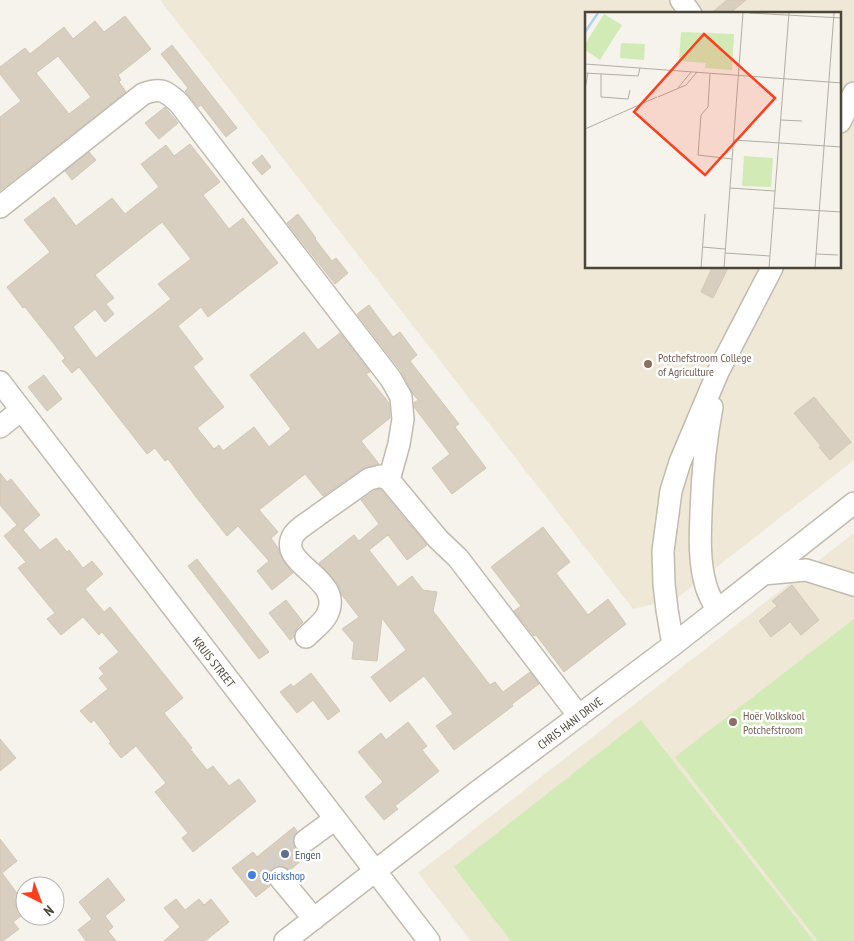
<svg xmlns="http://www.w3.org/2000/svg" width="854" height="941" viewBox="0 0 854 941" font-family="'PT Sans Narrow',sans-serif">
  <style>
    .education { fill: #efe8d6; fill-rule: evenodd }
    .green { fill: #d2eab5 }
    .building { fill: #d8cfc1; stroke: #d3c7b4; fill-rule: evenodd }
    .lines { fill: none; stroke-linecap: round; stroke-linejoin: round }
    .minor-tunnel { stroke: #d4d0c8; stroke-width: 21; stroke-dasharray: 21 11; stroke-linecap: butt }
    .minor-casing { stroke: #c2bbae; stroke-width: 24 }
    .minor { stroke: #fff; stroke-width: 21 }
    .education-dot { fill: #8d6e63; stroke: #fff; stroke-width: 2 }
    .service-dot { fill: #5c6f8a; stroke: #fff; stroke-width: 2 }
    .shop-dot { fill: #3f7fe0; stroke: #fff; stroke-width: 2 }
    .labels { text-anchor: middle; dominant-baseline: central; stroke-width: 5; stroke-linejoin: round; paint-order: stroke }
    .education-label { font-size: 12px; fill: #785e54; stroke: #fff; text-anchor: start }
    .street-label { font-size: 12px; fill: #4b4439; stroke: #fff }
    .service-label { font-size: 12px; fill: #4e5e75; stroke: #fff; text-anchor: start }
    .shop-label { font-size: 12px; fill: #366cbe; stroke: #fff; text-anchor: start }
    .inset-river { fill: none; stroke: #a9d4f2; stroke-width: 2.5 }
    .inset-road { fill: none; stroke: #b2ada4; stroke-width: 1 }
    .view { fill: #fc3f1d; fill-opacity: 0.15; stroke: #fc3f1d; stroke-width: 2.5 }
    .inset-edge { fill: none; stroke: #4b4439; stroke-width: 2.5 }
  </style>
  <rect width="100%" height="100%" fill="#f6f3ec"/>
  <!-- education -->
  <path class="education" d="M160 0H854V460L676 599 633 609ZM586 14H840V268H586Z
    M854 533V941H471L418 873Z"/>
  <!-- green -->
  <path class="green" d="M854 619V941H818L675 757Z
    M641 720 814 941H511L454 867Z"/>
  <!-- building -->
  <path class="building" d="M727 0H746L729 14H710Z
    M125 16 151 49 118 75 121 80 119 82 126 92 0 191V117L21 101 0 74V67L25 48 30 54 64 27 73 39 95 21 104 32ZM58 56 91 97 69 114 36 73Z
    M172 45 237 128 226 137 201 105 198 107 185 91 188 88 161 54Z
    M165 107 178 123 159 139 145 123Z
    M190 144 220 182 203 195 229 229 243 218 278 263 208 317 201 307 178 326 203 359 193 367 224 407 197 428 214 449 219 445 223 451 254 427 269 447 291 429 250 375 304 332 318 350 340 333 370 372 366 374 389 403 390 418 361 441 379 464 362 469 323 496 305 474 259 510 278 532 271 538 278 548 284 562 293 573 272 590 257 571 269 561 238 526 227 536 196 497 168 459 165 461 155 448 147 454 79 367 72 373 62 361 65 358 25 307 23 308 7 287 50 252 24 220 54 197 76 226 112 198 125 214 159 187 141 164 166 145 174 156ZM162 222 191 259 158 284 171 299 96 358 73 327 95 309 105 322 114 314 106 304 114 298 95 275Z
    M89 152 96 160 72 180 65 171Z
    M262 155 271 167 262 175 252 163Z
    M298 214 316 238 315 239 332 261 336 258 348 273 335 284 287 223Z
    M712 268H728L713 298 701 292Z
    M369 305 393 337 400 332 417 355 410 361 459 424 455 427 486 468 452 494 432 468 450 454 414 407V403L418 400 413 394 401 371 357 314Z
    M44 375 62 399 47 411 28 387Z
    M814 397 851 442 830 460 819 447 821 446 794 413Z
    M0 473 7 482 11 479 40 515 23 530 40 550 56 538 67 552 69 550 83 568 92 561 103 574 85 589 104 612 110 607 183 698 164 713 192 748 190 749 207 770 213 766 229 786 239 779 256 801 193 852 182 838 188 833 155 792 166 783 136 746 121 758 109 743 111 742 94 720 91 723 80 711 108 689 99 678 104 674 99 668 119 652 102 632 99 635 83 617 61 635 47 619 55 613 18 568 26 562 4 536 17 525 0 505Z
    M380 489 427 545 407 560 388 535 369 550 398 587 412 576 423 590 437 592 433 611 490 685 495 682 503 692 530 672 539 684 512 704 513 706 454 750 436 726 453 714 424 676 390 702 371 677 406 650 382 618 377 661 352 659 354 643 342 629 359 617 341 594 337 583 328 572 319 563 354 535 359 541 379 524 361 500 374 491Z
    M543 527 570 562 556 573 588 615 608 599 626 624 564 672 536 635 534 636 514 611 521 606 491 567Z
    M197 559 269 652 259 659 188 566Z
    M792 585 819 620 801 635 790 622 771 637 759 621 777 606 772 601Z
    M286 600 303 622 297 628 294 633V637L290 640 269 613Z
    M311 673 340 711 328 720 313 700 297 713 280 692 291 684 293 687Z
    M408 722 427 746 422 750 439 771 395 806 398 809 384 820 365 797 383 782 358 752 381 733 386 740Z
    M0 739 16 758 0 771Z
    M294 827 297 831 294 836 293 842 295 849 300 852 306 853 313 851 290 870 284 866H278L272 868 268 874V881L270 886 256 897 232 868 253 852 257 857Z
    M0 839 17 861 2 873 25 904V913L13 922 19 929 3 941H0Z
    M108 878 125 900 105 916 113 927 108 931 116 941H86L78 930 92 919 79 902Z
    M176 899 185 910 199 899 204 905 211 899 229 922 205 941H164L180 927 164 908Z"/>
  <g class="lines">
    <!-- minor-tunnel -->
    <path class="minor-tunnel" d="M280 878 276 868 278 862 305 841"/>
    <defs>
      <path id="minor" d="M681 0 691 14
        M840 122 854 93
        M0 207 143 94C161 87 166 91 179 103L391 379 401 397 403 419 399 444 389 480 438 539 458 558 579 716
        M0 382 429 941
        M712 407C705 443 702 477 701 514 700 537 699 563 706 586 708 594 713 602 717 610
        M0 427 21 410
        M763 574 806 570 854 585
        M306 637C313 630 323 623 327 615 346 577 274 565 294 534 300 526 311 521 318 515 335 503 352 491 369 479L381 476 389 480
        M673 645 667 610 664 584 663 551 671 491 680 462 718 372 772 268
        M305 841 335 819
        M280 878 314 919
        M285 941 477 792 673 645 854 503"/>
    </defs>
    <!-- minor casing -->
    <use href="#minor" class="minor-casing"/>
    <!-- minor -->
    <use href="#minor" class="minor"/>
  </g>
  <!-- markers -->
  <g class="education-dot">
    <circle cx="648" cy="364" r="5"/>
    <circle cx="733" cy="722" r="5"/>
  </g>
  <circle class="service-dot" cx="285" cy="854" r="5"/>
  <circle class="shop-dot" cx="252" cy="875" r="5"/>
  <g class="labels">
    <!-- education labels -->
    <g class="education-label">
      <text x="658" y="357">Potchefstroom College<tspan x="658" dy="14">of Agriculture</tspan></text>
      <text x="743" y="715">Hoër Volkskool<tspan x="743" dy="14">Potchefstroom</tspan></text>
    </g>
    <!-- street labels -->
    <g class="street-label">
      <text transform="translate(214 662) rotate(52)">KRUIS STREET</text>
      <text transform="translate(570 723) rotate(-37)">CHRIS HANI DRIVE</text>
    </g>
    <!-- service labels -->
    <g class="service-label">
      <text x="295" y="854">Engen</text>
    </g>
    <!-- shop labels -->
    <g class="shop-label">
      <text x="262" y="875">Quickshop</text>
    </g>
  </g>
  <!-- overview -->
  <g transform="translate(585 12)">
    <rect width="256" height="256" fill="#f6f3ec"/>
    <path d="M19 2 37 13 15 48 0 38V32ZM96 20 149 22 147 58 120 56 121 51 94 49ZM36 31 60 32 59 48 35 46ZM159 144 188 146 186 175 157 174Z" fill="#d2eab5"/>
    <path class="inset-river" d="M0 20 13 1"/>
    <path class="inset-road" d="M164 1 257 6M0 52 257 71M0 61 53 64 55 56M125 61 123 95 116 103 113 143 147 147M16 62V85L43 87 45 78M93 76 106 60M0 77 3 61M73 85 101 73 112 60M196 108 217 109M0 117 72 85M149 128 257 135M145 176 190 179M189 196 257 200M117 235 140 237M140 241 185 244M231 242 253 243M116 256 120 202M139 256 158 1M184 256 204 1M230 256 249 1"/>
    <path class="view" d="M119 22 190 86 120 163 49 100Z"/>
    <rect width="256" height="256" class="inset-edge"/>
  </g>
  <!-- north arrow -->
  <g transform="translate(40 901) rotate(138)"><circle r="24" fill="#ffffff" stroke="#b7b4b0"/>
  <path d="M0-4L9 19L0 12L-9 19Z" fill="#fc3f1d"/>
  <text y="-8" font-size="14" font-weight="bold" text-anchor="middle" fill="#4b4439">N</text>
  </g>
</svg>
